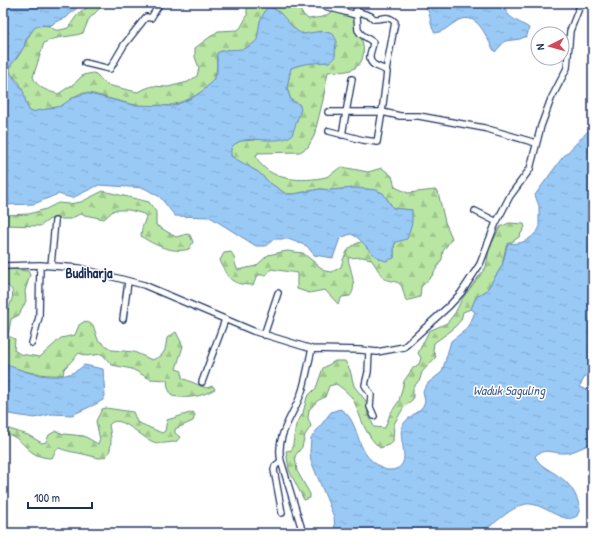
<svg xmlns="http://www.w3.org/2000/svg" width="596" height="536" viewBox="0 0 596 536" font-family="'Patrick Hand',sans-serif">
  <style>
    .forest { fill: url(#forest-firs); stroke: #6a8a80 }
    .water { fill: url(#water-ripples); stroke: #678bb9 }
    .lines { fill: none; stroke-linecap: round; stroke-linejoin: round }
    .minor-casing { stroke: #1b2f5e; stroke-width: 8 }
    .minor { stroke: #fff; stroke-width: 5.5 }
    .labels { text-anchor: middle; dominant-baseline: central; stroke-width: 3; stroke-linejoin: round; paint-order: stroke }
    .water-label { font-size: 13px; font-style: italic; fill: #415d8b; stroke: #fff }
    .quarter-label { font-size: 14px; font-weight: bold; fill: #1b2f5e; stroke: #fff }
  </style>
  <defs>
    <pattern id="forest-firs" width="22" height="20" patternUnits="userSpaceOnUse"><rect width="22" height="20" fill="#bae6a3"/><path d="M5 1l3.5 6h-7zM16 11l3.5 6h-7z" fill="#9fc68f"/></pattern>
    <pattern id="water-ripples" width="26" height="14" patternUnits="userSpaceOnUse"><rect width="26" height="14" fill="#99c9f5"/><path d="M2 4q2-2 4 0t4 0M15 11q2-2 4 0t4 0" fill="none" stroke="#83add4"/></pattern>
  </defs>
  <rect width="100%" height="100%" fill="#fff"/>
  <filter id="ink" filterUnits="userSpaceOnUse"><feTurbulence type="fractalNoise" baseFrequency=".025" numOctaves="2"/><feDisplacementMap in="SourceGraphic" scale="8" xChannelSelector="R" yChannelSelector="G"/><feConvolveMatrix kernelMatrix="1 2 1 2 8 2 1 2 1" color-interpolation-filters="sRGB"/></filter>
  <g filter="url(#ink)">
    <!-- forest -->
    <path class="forest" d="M93 3H105L89 19 83 33C69 38 58 35 44 43L33 77C37 88 48 91 58 94L75 83 83 75 93 73 96 74 107 85 137 92 152 86 168 87 188 82 197 76 199 68 195 57V48L218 31 238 30 241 27 247 16V3H297L301 12 308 19 323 17 333 11 352 18C361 31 372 60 353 69 345 73 336 71 328 72L323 100 314 136 308 147 300 152 258 153 256 156C267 182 304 182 326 177 332 175 336 169 342 167L368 172 382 168 392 176 395 187 408 193 435 190 438 192 445 222 452 238 443 251 442 259 432 276 421 287 420 297 406 301C400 281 404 284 384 279L371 259 362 257 348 258C350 269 358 288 350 296L342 297 338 304 325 290 309 293 297 289V273L271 269 266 275H258L253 285C232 285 227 279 220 260L224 253 231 252C236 258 234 265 238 270L256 266 268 255 287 251 303 253 325 271 332 272 341 267C345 252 348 246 363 241L367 248 394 258V246L412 210 393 208 386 197 376 190 355 188 331 190 320 189 294 194H286L270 183 258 172 232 158 230 152 232 146 239 141 255 140 296 124 300 105 291 100 287 88 291 68 305 63 329 62 335 56V44L330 32 307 35 299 33 274 8 260 21 258 40C248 49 239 52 227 50L216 57C219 73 213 84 200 93 171 111 146 109 115 100 105 98 95 93 85 93 75 93 69 102 61 106 52 110 41 111 31 112 23 105 25 90 18 81 15 77 8 74 10 68 10 64 15 61 17 58 25 47 27 36 36 26L48 25C57 32 56 31 68 28L78 14Z
      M103 191 149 202 156 212V225L176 237 187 234 190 235 193 242 189 249C174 254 153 245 141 236L142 228 146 217 144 214 129 210H114L104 219 80 214 70 219H50L40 226 3 225V215L29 214 46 209 58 203 69 204 81 202Z
      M509 223 524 224 525 227 519 237 506 246 502 266 486 291 476 297 471 309 463 312 461 320 452 330 434 343 433 350 436 357 422 372 420 379 413 388V399L404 407 394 424 393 441 391 444 380 448C365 435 361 418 354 401 352 396 341 387 336 384L329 386 325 397 317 401 309 410 308 418 311 426 305 435 302 447 295 456 297 471 310 494V498L304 500 289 470 286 451 292 450 296 425 303 413 307 397 316 388 323 368 335 361H345L350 370 354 386 366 401 368 413 374 427 385 428 390 414 399 401 404 381 413 368 419 364 421 358 418 353 429 331 447 323 455 313 462 299 486 267 489 249 500 227Z
      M3 268 28 271 30 275 25 291 26 301 19 315 11 319 8 336 15 339 14 350 20 354 40 357 61 338 75 335 79 325 85 321 93 325 98 340 112 350 134 352 152 360 161 356 165 350 167 338 176 332 183 346 176 369 182 371V378L206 388 213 386 215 389C201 397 188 399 172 396L168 388 167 380 150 379 132 369 112 365 102 354 86 356 79 353 64 369 63 375C40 376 23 372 3 363 3 352 0 331 3 321 6 310 23 289 3 284Z
      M106 408 133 412 137 422 162 433 165 431 167 420 193 412 195 415 193 421 175 429V433L180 437 176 442C170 442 163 444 157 443 143 441 120 411 109 425 111 434 115 459 99 458 94 457 88 455 83 454 74 452 69 452 59 448L56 450 52 458C25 458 26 437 3 433V427L28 435 42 443 46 442 49 435 56 431 64 434 84 436 98 444 100 440 96 421 102 409Z"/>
    <!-- water -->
    <path class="water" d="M3 3H82L66 18 55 22 52 25 36 26 26 39 24 47 9 68C11 77 19 83 23 91 26 98 25 107 31 112L61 106 74 97 86 93 133 105 173 106 192 98 205 89 213 80 217 73V53C232 45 241 56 257 40L260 21 267 7C282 7 289 29 303 34L322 31 333 34 337 41C334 46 336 51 335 56 334 59 330 62 328 62 314 63 304 63 291 68L287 88 291 100 299 104 301 109 292 135C274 148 245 130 231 148V156L258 172 270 183 286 194H294L320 189 331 190 355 188 376 190 383 193 393 208 412 210V223L407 239 396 242 394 246V258L386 261C370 258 366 240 351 234L340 238 333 258 314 255 307 246 288 239H274L266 246H256L210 217 175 216 160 197 144 188 99 185 72 198 58 194 34 204 3 205Z
      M422 3H505C503 17 519 21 529 28L527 36 520 39 505 41 495 52C485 37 478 7 454 23 448 27 443 32 435 33 428 24 433 11 422 3Z
      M593 126V364L579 387 587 390 593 389V443C584 446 575 452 566 453 554 454 545 447 535 456 539 466 549 469 557 475 570 483 577 494 580 509L577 516C563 526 544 502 526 504 508 507 494 528 476 533 466 536 450 533 439 533 405 533 370 533 335 533L334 517 311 461 310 452 311 438 331 412 340 409C355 416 356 437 364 451 367 457 373 462 379 466 384 470 389 471 396 469 412 463 398 440 402 427 405 418 418 413 423 406L425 401 423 391 428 383 442 372 451 341 468 328 475 312 471 309 476 297 486 291 502 266 508 243C522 245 530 240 539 229V206L535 195 562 158Z
      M3 363C26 373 63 386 84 365L103 369 105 396 103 400 96 404 72 415 52 414 34 418 3 413Z"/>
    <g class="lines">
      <defs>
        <path id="minor" d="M314 3 356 15
          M356 3 358 30 361 34 373 42C373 48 369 53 370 58 371 68 383 66 387 72L382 112 400 116H419L484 128 536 143
          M356 11 371 16 374 19C382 20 387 14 395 22L386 71
          M85 63 110 69 124 45 146 17 151 18 160 3
          M328 112H382L377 142 363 140 329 131
          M342 135 352 79
          M475 211 497 222
          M3 266 40 265 79 268 144 285 253 331 312 349 361 350 377 352 404 347 449 306 461 293 480 264 495 225 510 196 530 169 541 126 551 99 567 68 570 31 581 3
          M51 266 55 221
          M123 319 128 282
          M264 335 278 293
          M32 343 39 317 40 265
          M369 352 368 372 365 385 371 395 370 407 374 416
          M202 382 225 320
          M281 461 275 466 274 470 282 513
          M303 533 281 461C275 436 293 416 301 394 306 380 308 364 312 349"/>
      </defs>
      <!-- minor casing -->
      <use href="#minor" class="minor-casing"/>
      <!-- minor -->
      <use href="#minor" class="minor"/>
    </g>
  </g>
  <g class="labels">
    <!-- water labels -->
    <g class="water-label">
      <text x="509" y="390">Waduk Saguling</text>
    </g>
    <!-- quarter labels -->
    <g class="quarter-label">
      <text x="89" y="272">Budiharja</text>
    </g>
  </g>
  <!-- margin -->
  <rect width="596" height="536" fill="none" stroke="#fff" stroke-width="16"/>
  <rect x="8" y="8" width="580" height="520" fill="none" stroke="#1b2f5e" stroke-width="1.5" filter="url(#ink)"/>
  <!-- north arrow -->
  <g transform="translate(550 46) rotate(264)"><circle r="19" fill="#ffffff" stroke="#a4acbf"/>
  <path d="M0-3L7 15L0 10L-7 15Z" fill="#d1495b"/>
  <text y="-6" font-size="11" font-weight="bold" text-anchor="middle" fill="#1b2f5e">N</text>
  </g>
  <!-- scale -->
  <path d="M28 502v6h64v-6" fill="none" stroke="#1b2f5e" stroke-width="2"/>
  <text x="34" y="502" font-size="12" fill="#1b2f5e" stroke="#ffffff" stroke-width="3" paint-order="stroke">100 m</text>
</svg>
